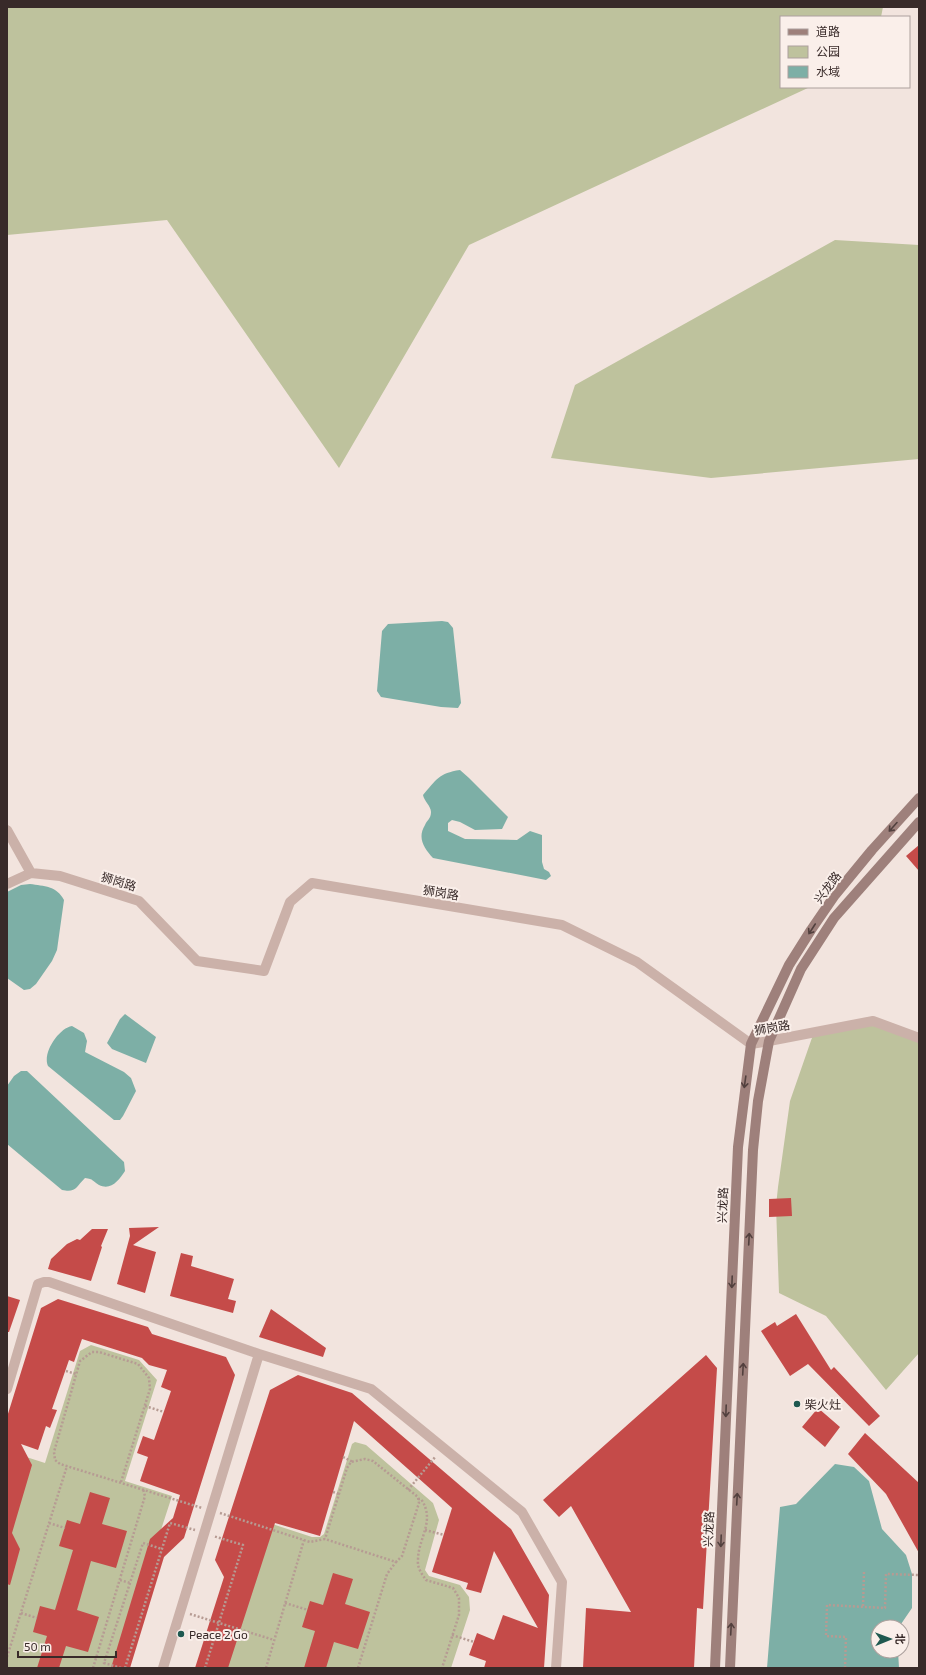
<svg xmlns="http://www.w3.org/2000/svg" width="926" height="1675" viewBox="0 0 926 1675" font-family="'Exo 2','Noto Sans SC',sans-serif">
  <style>
    .green { fill: #bec29d }
    .water { fill: #7dafa6 }
    .building { fill: #c54b49 }
    .lines { fill: none; stroke-linecap: round; stroke-linejoin: round }
    .path { stroke: #b69b93; stroke-width: 2.5; stroke-dasharray: 2 2; stroke-linecap: butt }
    .street { stroke: #cbb1a9; stroke-width: 10 }
    .secondary { stroke: #9e807b; stroke-width: 10 }
    .oneway { stroke: #52403e }
    .poi-dot { fill: #1f5950; stroke: #faefea; stroke-width: 1.5 }
    .labels { text-anchor: middle; dominant-baseline: central; stroke-width: 4; stroke-linejoin: round; paint-order: stroke }
    .street-label { font-size: 12px; fill: #382a29; stroke: #faefea }
    .poi-label { font-size: 12px; fill: #382a29; stroke: #faefea; text-anchor: start }
  </style>
  <rect width="100%" height="100%" fill="#f2e4de"/>
  <!-- green -->
  <path class="green" d="M7 7H883L881 17H781V87H810L469 245 339 468 167 220 7 235Z
    M835 240 919 245V459L711 478 551 458 575 385Z
    M873 1021 919 1038V1353L886 1390 826 1316 779 1293 776 1206 778 1187 790 1101 814 1032Z
    M91 1345 139 1360 157 1380 125 1481 172 1496 116 1668H7V1499L20 1455 45 1463 80 1351Z
    M355 1442 366 1445 433 1503 439 1520 425 1570 429 1576 460 1585 469 1597 470 1610 451 1668H216L263 1521 312 1537H320L324 1534 352 1444Z"/>
  <!-- water -->
  <path class="water" d="M442 621 448 622 453 628 461 703 458 708 441 707 381 697 377 691 382 631 388 624Z
    M460 770 469 778 508 817 502 829 475 830 460 822 452 820 448 823V831L465 839 517 840 530 831 542 835V862L544 869 549 872 551 876 546 880 433 858C424 848 417 838 425 825 427 820 431 819 431 812 431 806 424 801 423 795 436 780 439 773 460 770Z
    M30 884C44 886 57 886 64 900L57 950 52 961 36 984 30 989 24 990 7 978V892L21 885Z
    M125 1014 156 1037 146 1063 112 1049 107 1043 120 1019Z
    M72 1026 84 1033 87 1041 85 1052 124 1072 131 1078 136 1091 123 1116 120 1120H114L48 1066C42 1053 59 1028 72 1026Z
    M21 1071H27L124 1162 125 1171C119 1180 111 1191 99 1185 92 1181 94 1179 85 1178 76 1187 76 1193 62 1190L7 1144V1086L14 1076Z
    M835 1464 854 1467 869 1481 882 1529 906 1555 912 1574V1608L899 1627H878V1651H898L899 1668H767L780 1507 796 1504Z"/>
  <!-- building -->
  <path class="building" d="M919 845V871L906 856Z
    M791 1198 792 1216 769 1217V1199Z
    M159 1227 133 1245 156 1252 145 1293 117 1284 130 1236 129 1228Z
    M92 1229H108L101 1246 102 1247 91 1281 48 1269 51 1259 67 1244 77 1239 80 1240Z
    M181 1253 193 1256 191 1266 234 1279 228 1299 236 1301 233 1313 170 1296Z
    M7 1296 20 1300 9 1332H7Z
    M58 1299 148 1327 152 1334 226 1357 235 1375 184 1538 164 1557 130 1668H111L150 1539 173 1518 180 1495 140 1481 148 1457 137 1453 143 1436 154 1440 171 1391 161 1387 167 1370 149 1365 142 1358 82 1339 74 1362 69 1360 52 1409 57 1410 50 1428 46 1426 38 1450 21 1444 32 1465 12 1533 20 1549 10 1585 7 1584V1417L41 1308Z
    M271 1309 326 1348 323 1357 259 1337Z
    M796 1314 831 1370 834 1367 880 1416 869 1426 808 1364 790 1376 761 1331 775 1322 777 1326Z
    M706 1355 717 1368 703 1609 697 1608 694 1668H583L586 1608 631 1612 571 1506 559 1517 543 1500Z
    M298 1375 352 1393 511 1529 549 1595 544 1668H484L486 1661 469 1655 477 1633 494 1640 503 1615 538 1628 494 1551 481 1593 466 1589 468 1583 432 1572 452 1508 354 1421 320 1536 275 1523 228 1668H195L224 1577 215 1560 270 1390Z
    M818 1408 840 1427 825 1447 802 1427Z
    M865 1433 919 1483V1553L886 1494 848 1454Z
    M90 1492 110 1498 102 1524 127 1531 116 1568 91 1561 77 1610 99 1617 88 1652 66 1646 59 1668H37L47 1636 33 1632 40 1606 55 1610 73 1550 59 1546 67 1520 80 1524Z
    M333 1573 353 1579 345 1604 370 1612 358 1649 334 1642 326 1668H304L315 1631 302 1627 310 1601 323 1605Z"/>
  <g class="lines">
    <!-- path -->
    <path class="path" d="M66 1371 76 1374
      M145 1406 164 1412
      M343 1457 353 1462
      M121 1482 150 1389 149 1378 138 1364 99 1352H92L80 1361 54 1452 55 1460 60 1464 202 1508
      M408 1490 436 1456
      M333 1492 339 1494
      M418 1499H421C436 1521 418 1538 418 1560 417 1568 422 1574 426 1580L453 1588 459 1598V1615L442 1668
      M220 1513 310 1542 325 1539 396 1562 402 1556 419 1503 418 1497 373 1461 365 1459 351 1462 347 1468 325 1539
      M49 1523 65 1528
      M425 1530 444 1535
      M120 1580 130 1583
      M285 1603 308 1610
      M863 1606 864 1572
      M21 1613 37 1618
      M190 1614 274 1640
      M452 1635 474 1642
      M7 1657 67 1466
      M93 1668 145 1496 143 1489
      M121 1668 104 1663 143 1543 162 1549
      M125 1668 170 1523 195 1530
      M205 1668 243 1545 213 1536
      M266 1668 304 1540
      M358 1668 387 1574 396 1562
      M845 1668 846 1637 826 1636 827 1605 885 1608 886 1574 919 1575"/>
    <!-- street -->
    <path class="street" d="M7 830 31 873
      M7 884 31 873 60 876 139 901 197 961 264 971 290 902 312 883 562 925 637 962 751 1044 769 1041 873 1021 919 1038
      M7 1389 38 1284 44 1282H49L259 1354 371 1389 522 1512 562 1582 556 1668
      M163 1668 259 1354"/>
    <!-- secondary -->
    <path class="secondary" d="M715 1668 738 1147 751 1044 789 965 811 930 835 895 872 850 919 798
      M730 1668 753 1150 758 1101 769 1041 801 969 834 918 919 822"/>
  </g>
  <!-- one-way arrows -->
  <defs><path id="oneway-shaft" d="M-6 0H5M1.5-3L5.5 0L1.5 3" fill="none" stroke-width="1.6" stroke-linecap="round" stroke-linejoin="round"/></defs>
  <g class="oneway">
    <use href="#oneway-shaft" transform="translate(893 827) rotate(132)"/>
    <use href="#oneway-shaft" transform="translate(812 929) rotate(123)"/>
    <use href="#oneway-shaft" transform="translate(745 1082) rotate(98)"/>
    <use href="#oneway-shaft" transform="translate(749 1239) rotate(-87)"/>
    <use href="#oneway-shaft" transform="translate(732 1282) rotate(92)"/>
    <use href="#oneway-shaft" transform="translate(743 1369) rotate(-87)"/>
    <use href="#oneway-shaft" transform="translate(726 1411) rotate(92)"/>
    <use href="#oneway-shaft" transform="translate(737 1499) rotate(-87)"/>
    <use href="#oneway-shaft" transform="translate(721 1541) rotate(92)"/>
    <use href="#oneway-shaft" transform="translate(731 1629) rotate(-87)"/>
  </g>
  <!-- markers -->
  <g class="poi-dot">
    <circle cx="797" cy="1404" r="4"/>
    <circle cx="181" cy="1634" r="4"/>
  </g>
  <g class="labels">
    <!-- street labels -->
    <g class="street-label">
      <text transform="translate(119 881) rotate(17)">狮岗路</text>
      <text transform="translate(827 887) rotate(-53)">兴龙路</text>
      <text transform="translate(441 892) rotate(9)">狮岗路</text>
      <text transform="translate(772 1027) rotate(-10)">狮岗路</text>
      <text transform="translate(722 1205) rotate(-88)">兴龙路</text>
      <text transform="translate(708 1529) rotate(-88)">兴龙路</text>
    </g>
    <!-- poi labels -->
    <g class="poi-label">
      <text x="805" y="1404">柴火灶</text>
      <text x="189" y="1634">Peace 2 Go</text>
    </g>
  </g>
  <!-- border -->
  <rect width="926" height="1675" fill="none" stroke="#382a29" stroke-width="16"/>
  <!-- legend -->
  <rect x="780" y="16" width="130" height="72" fill="#faefea" stroke="#aca09d"/>
  <rect x="788" y="29" width="20" height="6" fill="#9e807b" stroke="#aca09d"/>
  <text x="816" y="36" font-size="12" fill="#382a29">道路</text>
  <rect x="788" y="46" width="20" height="12" fill="#bec29d" stroke="#aca09d"/>
  <text x="816" y="56" font-size="12" fill="#382a29">公园</text>
  <rect x="788" y="66" width="20" height="12" fill="#7dafa6" stroke="#aca09d"/>
  <text x="816" y="76" font-size="12" fill="#382a29">水域</text>
  <!-- north arrow -->
  <g transform="translate(890 1639) rotate(89)"><circle r="19" fill="#faefea" stroke="#aca09d"/>
  <path d="M0-3L7 15L0 10L-7 15Z" fill="#1f5950"/>
  <text y="-6" font-size="11" font-weight="bold" text-anchor="middle" fill="#382a29">北</text>
  </g>
  <!-- scale -->
  <path d="M18 1651v6h98v-6" fill="none" stroke="#382a29" stroke-width="2"/>
  <text x="24" y="1651" font-size="12" fill="#382a29" stroke="#faefea" stroke-width="3" paint-order="stroke">50 m</text>
</svg>
